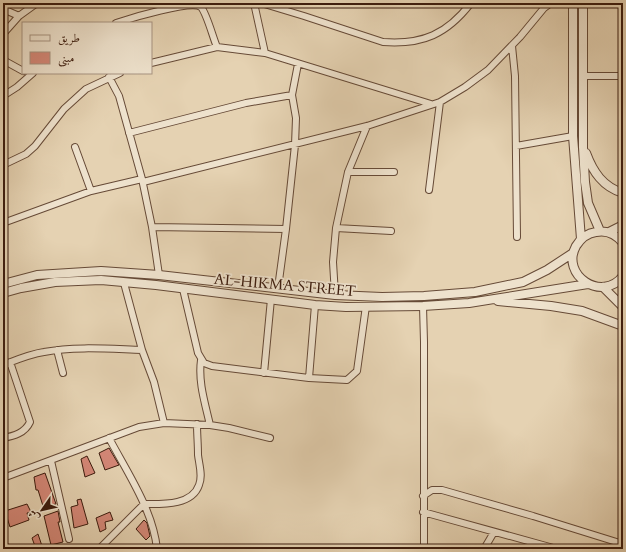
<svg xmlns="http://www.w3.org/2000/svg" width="626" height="552" viewBox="0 0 626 552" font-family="Cardo,Amiri,serif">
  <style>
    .building { fill: #d58878; stroke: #3c1c0e }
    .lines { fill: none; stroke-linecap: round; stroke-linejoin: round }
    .minor-casing { stroke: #664a37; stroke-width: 8 }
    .tertiary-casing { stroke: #664a37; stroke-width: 10 }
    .minor { stroke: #eee2cd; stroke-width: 6 }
    .tertiary { stroke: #eee2cd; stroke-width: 8 }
    .labels { text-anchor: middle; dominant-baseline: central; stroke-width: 3.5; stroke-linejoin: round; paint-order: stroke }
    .street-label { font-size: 15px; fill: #3c1c0e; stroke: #eee2cd }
  </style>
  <rect width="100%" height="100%" fill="#e5d2b2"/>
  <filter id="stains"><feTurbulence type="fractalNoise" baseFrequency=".005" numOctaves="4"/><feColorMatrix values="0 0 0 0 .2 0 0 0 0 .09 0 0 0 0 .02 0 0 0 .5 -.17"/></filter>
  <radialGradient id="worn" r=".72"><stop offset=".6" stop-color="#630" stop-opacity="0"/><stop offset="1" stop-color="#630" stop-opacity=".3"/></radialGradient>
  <!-- building -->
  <path class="building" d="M109 448 119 465 105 470 99 453Z
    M87 456 95 473 85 477 81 459Z
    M45 473 56 504 43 506 38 490H36L34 477Z
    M81 499 88 524 74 528 71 507 78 505 77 500Z
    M27 504 31 512 27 513 29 520 10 527 5 511Z
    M58 511 60 522H58L63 542 51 545 44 516Z
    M110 512 113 520 105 522 106 529 100 532 96 518Z
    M144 520 147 523 150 536 146 540 136 529Z
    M38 534 43 549H36L32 538Z"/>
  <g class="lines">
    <defs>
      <path id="minor" d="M254 3 265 53
        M261 3 304 16 383 42C423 45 447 34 471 3
        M3 9 19 16
        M116 23C131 18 191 0 201 7 207 14 213 38 217 47
        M3 34 19 16 37 3
        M512 46 515 76 517 237
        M3 60 23 71
        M151 63 217 47 265 53 431 104
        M583 76H623
        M109 77 119 96 142 179 152 227 159 275
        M3 96 17 87 33 73
        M129 133 246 103 292 95
        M516 146 573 136
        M75 147 91 191
        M3 165 26 154 35 146 64 109 86 89 120 73
        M348 172H394
        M143 182 367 126 440 102 465 87 488 70 520 37 544 8 551 3
        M429 190 440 102
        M3 223 91 191 142 179
        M152 227 286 229
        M336 228 391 231
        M124 283 142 350 154 382 164 423
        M278 288 286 229 295 145 296 118 292 95 298 64
        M183 289 198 353 204 363 212 366 309 378 347 380 357 371 366 306
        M335 295 333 262 336 228 348 172 367 126
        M423 306 424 342V549
        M57 350 63 373
        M201 360C198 382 205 403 210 425
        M3 365C16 360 30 354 44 352 76 346 110 349 142 350
        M264 373 271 299
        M309 378 315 305
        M3 438C14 436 25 433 30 422L10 362
        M109 438C127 472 153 510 157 549
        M51 461 69 539
        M3 478 139 427 164 423 210 425 229 428 270 438
        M423 496 432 490H442L533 516 623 544
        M423 512 557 549
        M3 541 6 549
        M99 549 144 504C161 504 192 506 199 485 203 476 199 464 198 455 198 444 197 434 197 424
        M484 549 494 532"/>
      <path id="tertiary" d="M573 3V136L581 239
        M583 3V147L585 182 588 203 600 231
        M586 153C593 172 603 187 623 193
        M609 232 623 225
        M623 243C616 234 606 230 596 232 588 233 581 238 576 246 560 275 602 303 623 276
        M3 284 37 275 101 271 159 275 335 295 382 297 424 296 475 292 523 282 547 270 573 253
        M603 287 623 307
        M3 293 21 288 55 282 101 280 156 285 315 305 346 307 423 306 469 303 588 284
        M498 301 551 306 582 311 623 326"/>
    </defs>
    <!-- minor casing -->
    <use href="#minor" class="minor-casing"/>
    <!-- tertiary casing -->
    <use href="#tertiary" class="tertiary-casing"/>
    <!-- minor -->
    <use href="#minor" class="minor"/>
    <!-- tertiary -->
    <use href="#tertiary" class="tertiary"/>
  </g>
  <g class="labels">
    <!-- street labels -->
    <g class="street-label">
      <text transform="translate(285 285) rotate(5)">AL-HIKMA STREET</text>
    </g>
  </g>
  <!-- margin -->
  <rect width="626" height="552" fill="none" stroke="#e5d2b2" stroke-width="16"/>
  <rect x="4" y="4" width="618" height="544" fill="none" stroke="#3c1c0e" stroke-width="2"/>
  <rect x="8" y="8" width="610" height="536" fill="none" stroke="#3c1c0e"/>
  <!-- legend -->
  <rect x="22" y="22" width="130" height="52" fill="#eee2cd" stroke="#a79381"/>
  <rect x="30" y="35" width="20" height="6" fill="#eee2cd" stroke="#a79381"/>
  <text x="58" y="42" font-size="12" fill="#3c1c0e">طريق</text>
  <rect x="30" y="52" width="20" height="12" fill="#d58878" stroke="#a79381"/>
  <text x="58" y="62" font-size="12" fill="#3c1c0e">مبنى</text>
  <!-- north arrow -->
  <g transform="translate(42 510) rotate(236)" stroke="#eee2cd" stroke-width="3" paint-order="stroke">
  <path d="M0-3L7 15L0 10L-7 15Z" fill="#3c1c0e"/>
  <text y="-6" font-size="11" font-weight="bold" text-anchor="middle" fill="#3c1c0e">ش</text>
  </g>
  <rect width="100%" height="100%" filter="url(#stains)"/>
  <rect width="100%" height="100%" fill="url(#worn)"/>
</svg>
